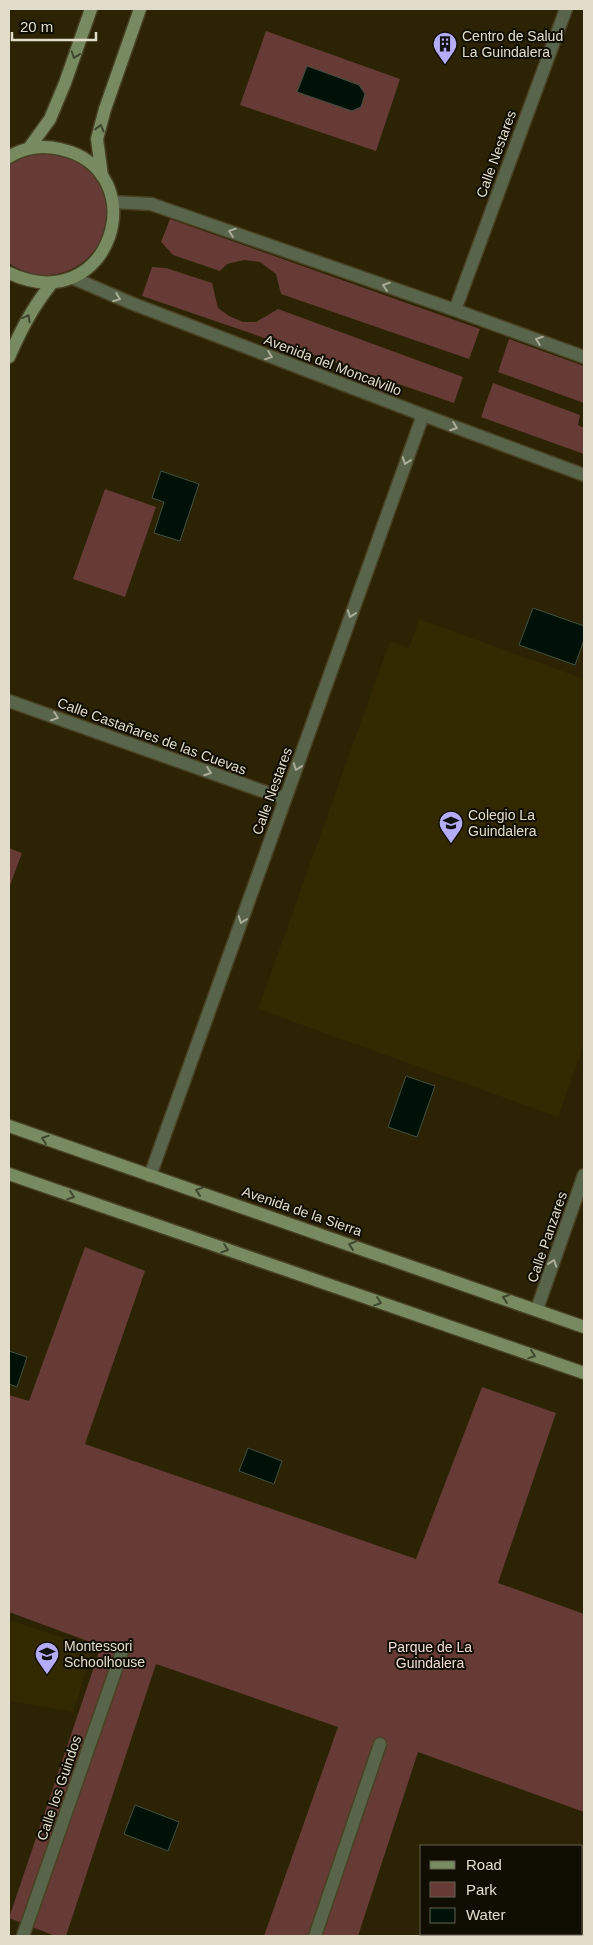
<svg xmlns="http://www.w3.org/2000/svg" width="593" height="1945" viewBox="0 0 593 1945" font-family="Helvetica,sans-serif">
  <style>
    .built { fill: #332900 }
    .green { fill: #663b36 }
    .water { fill: #001208; stroke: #444f42 }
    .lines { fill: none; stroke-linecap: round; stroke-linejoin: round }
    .minor-casing { stroke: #484123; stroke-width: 15 }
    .secondary-casing { stroke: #484123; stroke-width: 15 }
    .minor { stroke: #59654b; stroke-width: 12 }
    .secondary { stroke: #788b60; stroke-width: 12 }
    .oneway { stroke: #3f462d }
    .oneway2 { stroke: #abad98 }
    .labels { text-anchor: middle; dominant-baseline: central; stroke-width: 4; stroke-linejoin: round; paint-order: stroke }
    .poi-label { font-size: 14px; fill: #e2ddcb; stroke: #100d03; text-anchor: start }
    .street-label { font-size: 14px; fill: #e2ddcb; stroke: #100d03 }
    .park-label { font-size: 14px; fill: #f2dbd8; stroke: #100d03 }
  </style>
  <rect width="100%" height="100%" fill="#2b2303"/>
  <!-- built -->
  <path class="built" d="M419 619 584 679V1045L558 1117 258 1009 390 641 409 648Z
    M9 1620 94 1648 73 1712 9 1701Z"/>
  <!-- green -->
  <path class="green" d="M266 31 400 79 376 151 240 105Z
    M55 152 75 159 108 187C108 200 110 217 105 230 92 271 45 289 9 263V165C23 154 38 153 55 152Z
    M170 219 480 329 469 359 281 294 276 274 260 262 244 260 227 264 220 271 173 255 161 242Z
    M152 267 166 268 212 283 218 308 229 316 243 322H256L278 309 463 377 454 403 142 296Z
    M509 339 584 366V403L498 372Z
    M493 383 580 415 578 425 584 428V454L481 417Z
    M105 489 156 507 125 597 73 579Z
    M9 848 22 853 9 888Z
    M85 1247 145 1271 85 1444 416 1559 482 1387 556 1413 498 1583 584 1614V1812L418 1752 358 1936H264L338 1727 156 1664 66 1936H55L9 1918 101 1646 9 1612V1395L29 1401Z"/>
  <!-- water -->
  <path class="water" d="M307 66 359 85 365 94 361 107 352 111 297 92Z
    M161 471 199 484 180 541 154 533 164 502 152 498Z
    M533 608 584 626V640L575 665 519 645Z
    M406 1076 435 1086 417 1137 388 1127Z
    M9 1351 27 1357 17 1387 9 1384Z
    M248 1448 282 1461 274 1484 239 1471Z
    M135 1805 179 1822 168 1851 124 1834Z"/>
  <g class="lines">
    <defs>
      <path id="minor" d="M113 202 151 204 455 310 584 357
        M73 278 131 303 423 415 584 475
        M455 310 566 9
        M9 701 285 799
        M150 1176 423 415
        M537 1309 584 1175
        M23 1936 123 1649
        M315 1936 380 1744"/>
      <path id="secondary" d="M29 148 50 119 65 83 91 9
        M9 157C24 147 43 145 60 149 156 170 112 321 9 273
        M102 176 97 139 105 109 140 9
        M9 357C22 328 32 308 52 283
        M9 1126 584 1327
        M9 1174 584 1373"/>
    </defs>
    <!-- minor casing -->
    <use href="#minor" class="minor-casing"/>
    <!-- secondary casing -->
    <use href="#secondary" class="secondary-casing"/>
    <!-- minor -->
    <use href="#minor" class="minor"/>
    <!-- secondary -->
    <use href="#secondary" class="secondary"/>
  </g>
  <!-- one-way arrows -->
  <defs><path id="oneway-chevron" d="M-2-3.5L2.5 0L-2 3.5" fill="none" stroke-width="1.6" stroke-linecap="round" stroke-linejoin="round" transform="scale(1.25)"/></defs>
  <g class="oneway">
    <use href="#oneway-chevron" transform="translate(75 55) rotate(109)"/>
    <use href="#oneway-chevron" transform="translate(100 128) rotate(-76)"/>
    <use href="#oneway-chevron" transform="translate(27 318) rotate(-61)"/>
    <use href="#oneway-chevron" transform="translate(45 1139) rotate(-161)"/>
    <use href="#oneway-chevron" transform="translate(199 1191) rotate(-162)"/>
    <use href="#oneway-chevron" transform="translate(71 1196) rotate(19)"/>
    <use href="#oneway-chevron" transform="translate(352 1245) rotate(-161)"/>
    <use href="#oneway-chevron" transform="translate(225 1249) rotate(19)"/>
    <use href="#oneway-chevron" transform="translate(506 1298) rotate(-161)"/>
    <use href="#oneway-chevron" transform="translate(378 1302) rotate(19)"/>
    <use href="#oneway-chevron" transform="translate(532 1355) rotate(19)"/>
  </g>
  <g class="oneway2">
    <use href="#oneway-chevron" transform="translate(232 232) rotate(-161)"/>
    <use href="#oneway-chevron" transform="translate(386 286) rotate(-161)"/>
    <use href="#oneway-chevron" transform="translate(117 298) rotate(21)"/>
    <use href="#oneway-chevron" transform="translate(539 340) rotate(-160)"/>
    <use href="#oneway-chevron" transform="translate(269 356) rotate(21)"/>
    <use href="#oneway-chevron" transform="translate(454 427) rotate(20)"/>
    <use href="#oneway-chevron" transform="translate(406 461) rotate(110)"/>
    <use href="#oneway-chevron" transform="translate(351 614) rotate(110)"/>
    <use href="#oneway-chevron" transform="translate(55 717) rotate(20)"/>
    <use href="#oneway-chevron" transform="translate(297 767) rotate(110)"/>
    <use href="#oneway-chevron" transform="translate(208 772) rotate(20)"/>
    <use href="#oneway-chevron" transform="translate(242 920) rotate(110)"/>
    <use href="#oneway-chevron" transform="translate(553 1263) rotate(-71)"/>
  </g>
  <!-- icons -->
  <defs>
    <symbol id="building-pin" viewBox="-11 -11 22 30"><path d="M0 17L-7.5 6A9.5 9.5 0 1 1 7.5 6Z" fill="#b5acf8" stroke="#100d03"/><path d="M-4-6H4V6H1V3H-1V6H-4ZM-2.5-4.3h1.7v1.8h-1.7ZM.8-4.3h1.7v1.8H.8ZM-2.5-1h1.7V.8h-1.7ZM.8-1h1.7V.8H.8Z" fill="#111"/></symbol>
    <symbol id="school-pin" viewBox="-11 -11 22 30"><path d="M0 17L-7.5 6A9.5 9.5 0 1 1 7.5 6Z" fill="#b5acf8" stroke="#100d03"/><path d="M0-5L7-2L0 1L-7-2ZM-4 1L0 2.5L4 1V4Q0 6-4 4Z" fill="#111"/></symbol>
  </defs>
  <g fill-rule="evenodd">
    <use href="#building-pin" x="431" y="30" width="28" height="38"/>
    <use href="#school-pin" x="437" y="809" width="28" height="38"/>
    <use href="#school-pin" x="33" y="1640" width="28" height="38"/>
  </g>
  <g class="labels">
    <!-- poi labels -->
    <g class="poi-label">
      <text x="462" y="36">Centro de Salud<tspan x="462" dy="16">La Guindalera</tspan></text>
      <text x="468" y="815">Colegio La<tspan x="468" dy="16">Guindalera</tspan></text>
      <text x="64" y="1646">Montessori<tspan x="64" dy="16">Schoolhouse</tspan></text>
    </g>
    <!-- street labels -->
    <g class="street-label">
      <text transform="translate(496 154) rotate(-70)">Calle Nestares</text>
      <text transform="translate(333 365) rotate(21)">Avenida del Moncalvillo</text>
      <text transform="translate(152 736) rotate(20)">Calle Castañares de las Cuevas</text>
      <text transform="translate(272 791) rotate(-70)">Calle Nestares</text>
      <text transform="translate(302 1211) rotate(19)">Avenida de la Sierra</text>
      <text transform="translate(547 1237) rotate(-71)">Calle Panzares</text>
      <text transform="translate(59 1788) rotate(-71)">Calle los Guindos</text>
    </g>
    <!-- park labels -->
    <g class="park-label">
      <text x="430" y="1647">Parque de La<tspan x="430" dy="16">Guindalera</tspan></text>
    </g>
  </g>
  <!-- border -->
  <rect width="593" height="1945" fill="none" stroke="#e2ddcb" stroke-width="20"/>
  <!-- legend -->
  <rect x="420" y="1845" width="162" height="90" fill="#100d03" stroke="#646053"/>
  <rect x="430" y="1861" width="25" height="8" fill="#788b60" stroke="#646053"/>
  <text x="466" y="1870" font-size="15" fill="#e2ddcb">Road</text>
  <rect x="430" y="1882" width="25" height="15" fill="#663b36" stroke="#646053"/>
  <text x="466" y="1895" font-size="15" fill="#e2ddcb">Park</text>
  <rect x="430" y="1908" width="25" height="15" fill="#001208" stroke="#646053"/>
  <text x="466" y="1920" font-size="15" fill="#e2ddcb">Water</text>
  <!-- scale -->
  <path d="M12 32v8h84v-8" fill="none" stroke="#e2ddcb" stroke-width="2.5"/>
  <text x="20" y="32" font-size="15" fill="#e2ddcb" stroke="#100d03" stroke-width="4" paint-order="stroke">20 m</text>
</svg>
